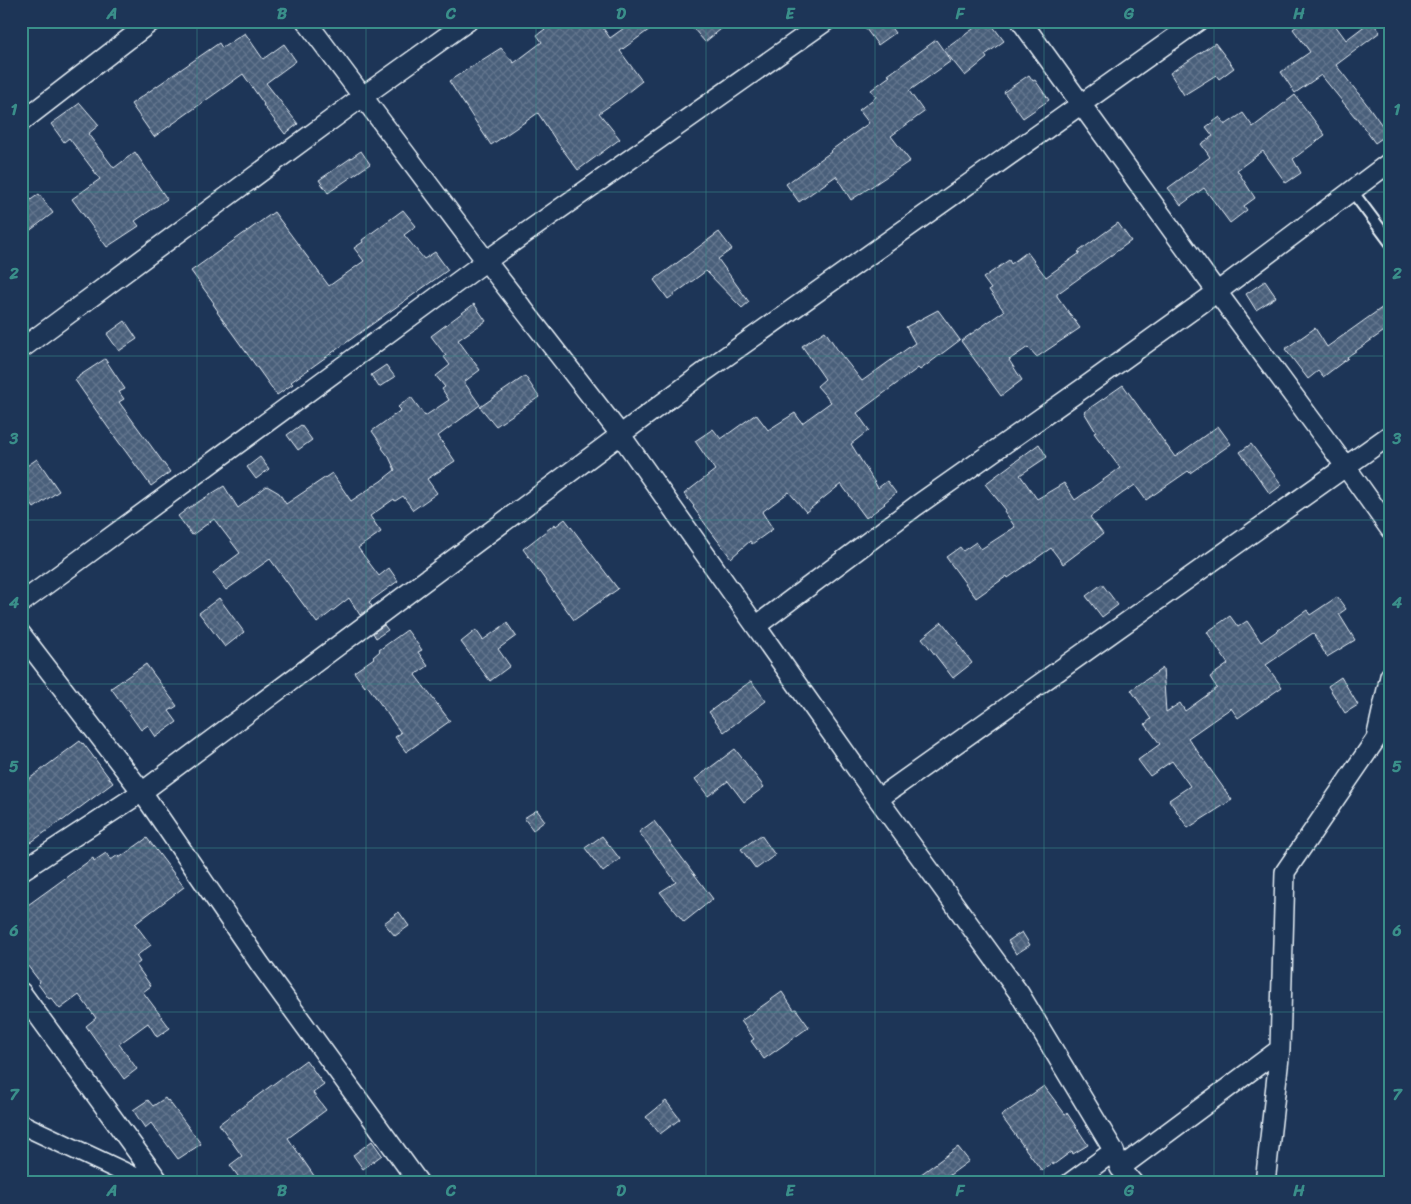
<svg xmlns="http://www.w3.org/2000/svg" width="1411" height="1204" viewBox="0 0 1411 1204" font-family="Sriracha,sans-serif">
  <style>
    .building { fill: url(#building-cross-hatch); stroke: #e8f1f8 }
    .lines { fill: none; stroke-linecap: round; stroke-linejoin: round }
    .service-casing { stroke: #e8f1f8; stroke-width: 14 }
    .minor-casing { stroke: #e8f1f8; stroke-width: 22 }
    .service { stroke: #1d3557; stroke-width: 10 }
    .minor { stroke: #1d3557; stroke-width: 19 }
    .grid { fill: none; stroke: #3a8f8a; stroke-width: 1; stroke-opacity: 0.55 }
    .neatline { fill: none; stroke: #3a8f8a; stroke-width: 2 }
    .grid-label { font-size: 16px; text-anchor: middle; font-weight: bold; fill: #3a8f8a }
  </style>
  <defs>
    <pattern id="building-cross-hatch" width="8" height="8" patternUnits="userSpaceOnUse" patternTransform="scale(1.25)"><rect width="8" height="8" fill="#495e7a"/><path d="M0 0l8 8M0 8l8-8" fill="none" stroke="#63768e"/></pattern>
  </defs>
  <rect width="100%" height="100%" fill="#1d3557"/>
  <filter id="ink" filterUnits="userSpaceOnUse"><feTurbulence type="fractalNoise" baseFrequency=".02" numOctaves="2"/><feDisplacementMap in="SourceGraphic" scale="10" xChannelSelector="R" yChannelSelector="G"/><feConvolveMatrix kernelMatrix="1 2 1 2 8 2 1 2 1" color-interpolation-filters="sRGB"/></filter>
  <g filter="url(#ink)">
    <!-- building -->
    <path class="building" d="M556 21H598L610 38 634 21H661L620 51 642 81 618 100 599 113 620 139 578 170 557 142 538 113 491 145 449 81 501 48 514 63 542 42 537 35Z
      M687 21H731L705 42Z
      M860 21H886L895 33 878 45Z
      M984 21H989L1004 41 985 55 987 58 965 76 944 50Z
      M1304 21H1332L1346 40 1371 21 1380 32 1336 65 1369 107 1388 134 1375 143 1356 117H1355L1321 75 1295 93 1281 72 1310 52 1293 29Z
      M245 33 263 59 284 44 296 61 266 83 298 124 285 134 263 105 264 104 243 74 154 137 131 104 219 43 222 48Z
      M936 40 951 61 909 91 924 112 891 136 910 161 851 200 836 176 799 202 786 184 831 152 830 151 869 123 859 110 876 97 871 90 890 76 888 75Z
      M1215 43 1234 68 1219 79 1216 75 1184 95 1170 73Z
      M1029 75 1033 81 1035 80 1049 100 1023 118 1004 92Z
      M1295 95 1325 135 1293 159 1301 173 1286 183 1263 151 1237 170 1255 198 1244 206 1247 210 1230 223 1204 188 1181 205 1168 188 1210 157 1201 144 1213 136 1206 127 1220 117 1225 125 1243 113 1253 127Z
      M80 103 99 125 88 134 114 168 135 152 167 199 135 221 139 226 107 247 72 199 100 179 69 138 64 142 51 124Z
      M361 151 370 164 328 193 319 180Z
      M39 194 53 213 28 232 21 223V207Z
      M403 210 416 226 404 235 424 259 435 252 448 270 291 382 293 384 277 395 217 312 218 311 213 304 214 303 191 271 274 212 329 286 364 261 354 248 363 242 362 240Z
      M1118 223 1131 241 1057 294V296L1080 328 1037 357 1028 347 1009 360 1022 380 1001 396 961 341 1004 311 989 290 991 289 983 278 1009 260 1011 264 1027 252 1046 277 1080 253 1078 252Z
      M719 232 732 249 718 259 749 302 742 308 706 271 668 299 654 280Z
      M1265 281 1276 297 1256 310 1246 294Z
      M1390 302V327L1347 357 1348 358 1323 377 1318 371 1308 379 1285 349 1315 328 1327 347Z
      M474 304 486 321 458 340 480 370 464 382 480 405 438 436 455 461 427 479 437 493 413 510 403 496 395 501 394 499 370 516 381 532 358 548 379 576 389 568 398 581 369 602 372 606 360 615 349 598 317 623 270 559 226 590 213 573 240 553 214 519 192 535 178 516 187 509 224 486 238 508 267 486 279 493 286 504 332 473 351 501 381 481 395 470 389 457 382 448 383 447 372 431 401 410 398 407 411 397 425 416 449 400 442 389 445 387 436 376 450 365 444 357 446 356 431 336Z
      M938 310 960 340 920 370 918 368 857 413 869 430 851 444 878 488 887 481 896 493 884 503 885 504 866 518 841 484 806 512 789 492 762 512 773 529 752 544 750 541 731 558 706 525 693 507 694 506 684 494 715 470 695 441 713 429 721 439 756 414 768 430 795 413 802 423 831 402 817 386 825 379 802 346 825 331 839 352 862 381 915 343 906 327Z
      M125 321 137 339 119 351 107 334Z
      M105 359 125 389 119 392 124 399 119 402 170 472 151 486 107 426 75 380 79 377V376Z
      M386 365 395 377 379 387 371 375Z
      M525 376 539 397 496 426 480 407Z
      M1123 385 1175 457 1218 426 1231 444 1190 473 1188 471 1146 500 1135 485 1123 493 1090 517 1103 534 1063 564 1051 548 1008 578 1007 576 976 598 946 557 960 547 963 551 976 542 981 549 1015 527 1004 511 1006 510 985 484 1039 444 1047 457 1020 475 1037 499 1064 483 1075 500 1120 468 1094 433 1096 432 1084 412Z
      M301 425 312 440 298 450 287 435Z
      M1251 444 1282 485 1270 494 1240 452Z
      M260 457 269 469 256 479 247 467Z
      M37 459 59 491 34 508 21 489V470Z
      M565 519 618 589 574 620 523 549 555 524 556 526Z
      M1102 584 1118 605 1102 617 1086 596Z
      M1337 597 1346 609 1339 614 1355 640 1327 657 1313 633 1266 665 1282 687 1238 718 1231 708 1188 738 1232 800 1188 828 1169 800 1190 786 1172 761 1150 776 1138 760 1160 744 1145 724 1151 719 1131 690 1163 668 1166 712 1180 703 1185 711 1217 688 1210 677 1228 664 1207 632 1230 616 1238 627 1247 621 1261 642 1307 610 1310 615Z
      M219 598 244 632 225 647 199 613Z
      M942 622 958 642 957 643 972 663 953 678 922 638Z
      M507 623 516 636 498 649 510 666 490 681 461 642 476 630 483 640Z
      M384 625 388 630 376 638 373 633Z
      M407 630 422 650 418 652 428 666 415 675 450 721 406 752 395 737 401 733 367 685 365 687 354 672 374 658 373 657 380 651 379 650Z
      M146 664 177 706 169 711 177 722 156 737 148 725 141 730 111 688Z
      M1341 677 1358 705 1345 713 1328 686Z
      M751 681 766 701 724 732 709 712Z
      M80 741 82 744 83 743 113 783 62 821V820L30 843 21 831V785Z
      M735 749 764 787 744 802 728 781 708 796 695 779Z
      M537 810 545 821 533 830 524 818Z
      M654 821 713 899 684 922 660 892 676 882 639 832Z
      M761 835 775 855 756 869 741 849Z
      M602 836 620 859 603 872 585 848Z
      M147 838 184 887 135 924 151 945 136 956 140 962 136 965 151 986 143 992 170 1028 157 1037 148 1023 119 1044 137 1069 124 1079 86 1026 96 1018 79 995 60 1009 51 998 49 999 38 984 40 982 21 957V910L93 858 94 861 106 853 111 860 118 855 119 858Z
      M399 912 409 926 395 936 384 923Z
      M1022 932 1030 945 1016 954 1008 941Z
      M782 992 794 1010 796 1009 809 1027 764 1059 751 1041 754 1039 741 1021Z
      M306 1060 324 1085 313 1093 326 1110 288 1138 319 1183H243L230 1165 242 1156 219 1124Z
      M1044 1086 1065 1114 1067 1113 1088 1145 1073 1154 1072 1151 1053 1165 1052 1163 1042 1171 1001 1116Z
      M165 1098 167 1101 168 1100 201 1144 178 1159 151 1123 145 1128 133 1110 148 1100 153 1106Z
      M666 1101 680 1119 660 1134 646 1117Z
      M372 1141 382 1155 363 1169 353 1155Z
      M958 1147 969 1161 939 1183H909Z"/>
    <g class="lines">
      <defs>
        <path id="service" d="M1352 191 1390 242"/>
        <path id="minor" d="M306 21 486 261 620 434 878 799 1019 993 1114 1151 1120 1168 1133 1183
          M1021 21 1217 292 1346 467 1390 529
          M21 122 152 21
          M21 349 362 97 468 21
          M21 603 486 261 826 21
          M756 626 916 506 1089 384 1217 292 1390 162
          M21 634 142 792 260 964 419 1183
          M878 799 1390 435
          M21 871 142 792 707 370 1198 21
          M21 992 160 1183
          M21 1124 147 1183
          M1120 1168 1280 1049
          M1070 1183 1114 1151
          M1265 1183 1280 1049 1285 872 1376 739 1390 676"/>
      </defs>
      <!-- service casing -->
      <use href="#service" class="service-casing"/>
      <!-- minor casing -->
      <use href="#minor" class="minor-casing"/>
      <!-- service -->
      <use href="#service" class="service"/>
      <!-- minor -->
      <use href="#minor" class="minor"/>
    </g>
  </g>
  <!-- grid -->
  <path class="grid" d="M197 21V1183M366 21V1183M536 21V1183M706 21V1183M875 21V1183M1044 21V1183M1214 21V1183M21 192H1390M21 356H1390M21 520H1390M21 684H1390M21 848H1390M21 1012H1390"/>
  <!-- margin -->
  <rect width="1411" height="1204" fill="none" stroke="#1d3557" stroke-width="55"/>
  <rect x="28" y="28" width="1356" height="1148" class="neatline"/>
  <g class="grid-label">
    <text x="112" y="19">A</text>
    <text x="282" y="19">B</text>
    <text x="451" y="19">C</text>
    <text x="621" y="19">D</text>
    <text x="790" y="19">E</text>
    <text x="960" y="19">F</text>
    <text x="1129" y="19">G</text>
    <text x="1299" y="19">H</text>
    <text x="14" y="115">1</text>
    <text x="1397" y="115">1</text>
    <text x="14" y="279">2</text>
    <text x="1397" y="279">2</text>
    <text x="14" y="444">3</text>
    <text x="1397" y="444">3</text>
    <text x="14" y="608">4</text>
    <text x="1397" y="608">4</text>
    <text x="14" y="772">5</text>
    <text x="1397" y="772">5</text>
    <text x="14" y="936">6</text>
    <text x="1397" y="936">6</text>
    <text x="14" y="1100">7</text>
    <text x="1397" y="1100">7</text>
    <text x="112" y="1196">A</text>
    <text x="282" y="1196">B</text>
    <text x="451" y="1196">C</text>
    <text x="621" y="1196">D</text>
    <text x="790" y="1196">E</text>
    <text x="960" y="1196">F</text>
    <text x="1129" y="1196">G</text>
    <text x="1299" y="1196">H</text>
  </g>
</svg>
